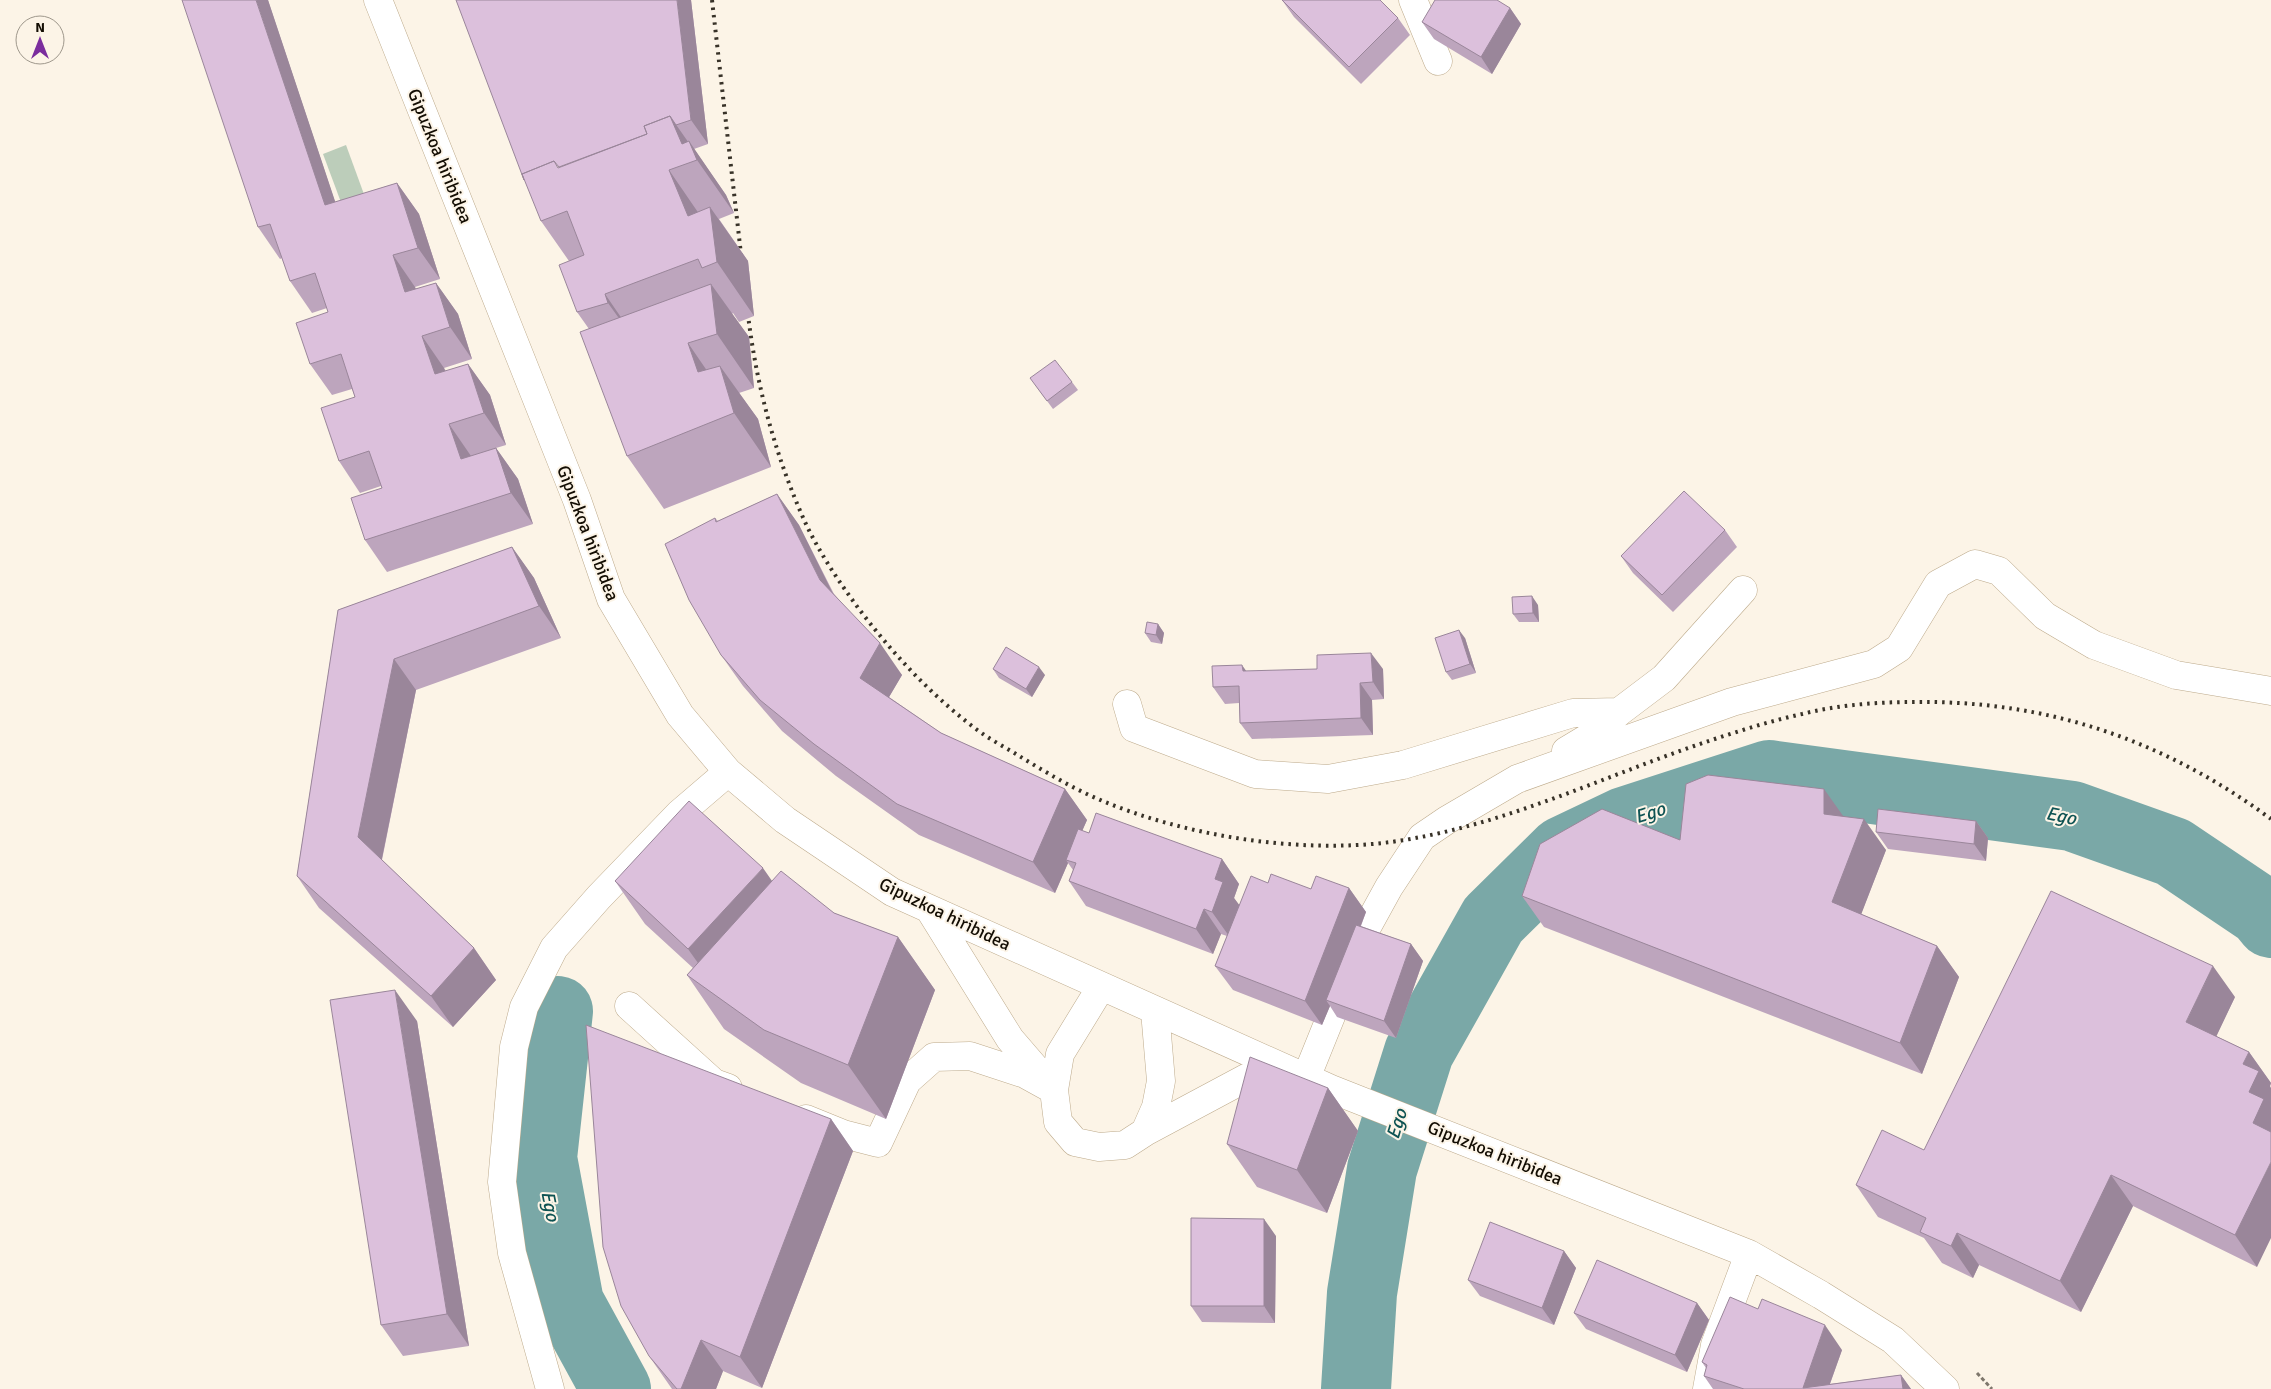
<svg xmlns="http://www.w3.org/2000/svg" width="2271" height="1389" viewBox="0 0 2271 1389" font-family="Signika,sans-serif">
  <style>
    .green { fill: #bccdba }
    .lines { fill: none; stroke-linecap: round; stroke-linejoin: round }
    .river { stroke: #7aa8a7; stroke-width: 70 }
    .minor-casing { stroke: #bdaa8b; stroke-width: 29 }
    .path { stroke: #7e776c; stroke-width: 3; stroke-dasharray: 4 2.5; stroke-linecap: butt }
    .minor { stroke: #fff; stroke-width: 28 }
    .rail { stroke: #383228; stroke-width: 4; stroke-dasharray: 2.5 5; stroke-linecap: butt }
    .wall { fill: #bda5bd }
    .shaded-wall { fill: #9a869a }
    .building { fill: #dcc0dc; stroke: #9a869a }
    .labels { text-anchor: middle; dominant-baseline: central; stroke-width: 4; stroke-linejoin: round; paint-order: stroke }
    .street-label { font-size: 18px; fill: #130d03; stroke: #fcf4e7 }
    .water-label { font-size: 19px; font-style: italic; fill: #0e5353; stroke: #fcf4e7 }
  </style>
  <rect width="100%" height="100%" fill="#fcf4e7"/>
  <!-- green -->
  <path class="green" d="M346 145 365 197 342 205 323 154Z"/>
  <g class="lines">
    <!-- river -->
    <path class="river" d="M558 1011 542 1158 569 1303 616 1389
      M1356 1389 1362 1293 1382 1169 1419 1052 1493 920 1563 851 1624 822 1769 775 2072 816 2173 852 2262 912 2271 923"/>
    <defs>
      <path id="minor" d="M378 0 577 500 611 599 680 715 728 772 785 820 892 892 1331 1089 1749 1254 1821 1295 1893 1340 1945 1389
        M1413 0 1438 61
        M1127 704 1134 728 1255 774 1328 779 1403 765 1573 713 1619 712 1591 736 1566 751
        M1619 712 1664 678 1743 590
        M930 910 1010 1039 1047 1082
        M1101 987 1060 1054 1054 1090 1058 1122 1075 1142 1099 1147 1125 1145 1145 1132 1156 1107 1161 1081 1155 1011
        M629 1006 714 1083 728 1088
        M1306 1078 1367 927 1389 887 1422 837 1447 820 1517 779 1732 702 1874 664 1899 648 1938 584 1975 564 1999 571 2045 616 2094 645 2176 675 2271 691
        M806 1119 843 1134 878 1143 907 1081 934 1057 970 1056 1025 1074 1054 1090
        M1145 1132 1246 1078 1279 1072
        M550 1389 512 1253 502 1182 514 1047 524 1007 554 948 599 897 679 814 728 772
        M1707 1389 1715 1345 1749 1254"/>
    </defs>
    <!-- minor casing -->
    <use href="#minor" class="minor-casing"/>
    <!-- path -->
    <path class="path" d="M1977 1373 1992 1389"/>
    <!-- minor -->
    <use href="#minor" class="minor"/>
    <!-- rail -->
    <path class="rail" d="M712 0 742 263
      M747 306C755 380 774 453 805 522 819 552 839 582 859 609 893 654 931 695 976 729 989 739 1003 746 1016 754 1042 770 1070 787 1098 799 1184 836 1298 854 1391 842 1499 827 1593 781 1694 746 1729 734 1766 722 1802 714 1838 705 1876 702 1913 702 2047 700 2164 740 2271 819"/>
  </g>
  <!-- wall -->
  <path class="wall" d="M268 0 335 202 397 183 419 214 440 279 415 287 416 289 436 283 458 314 472 359 444 368 446 371 468 364 490 395 506 445 496 448 518 479 533 524 387 572 365 540 382 488 381 486 360 493 339 461 355 397 352 389 332 395 310 364 328 312 327 308 312 313 290 281 282 258 280 259 258 227Z
    M691 0 708 144 694 149 726 195 734 213 719 219 748 261 754 316 739 322 733 313 732 314 749 337 754 388 739 393 758 419 771 467 664 509 627 456 589 329 577 312 569 261 541 221Z
    M1282 0 1398 18 1410 35 1361 84 1294 17Z
    M1510 8 1521 24 1492 74 1434 39 1422 22Z
    M1072 382 1078 390 1053 409 1036 386Z
    M777 494 799 525 834 594 902 675 889 697 941 733 1065 789 1087 820 1082 831 1089 833 1222 859 1239 884 1234 898 1239 905 1268 883 1311 889 1349 888 1366 912 1361 926 1411 944 1423 961 1396 1038 1337 1017 1330 1006 1322 1025 1233 990 1215 966 1227 936 1221 934 1213 954 1086 906 1069 881 1073 870 1068 863 1055 893 919 835 836 776 782 731 743 686 721 655 715 518 718 521Z
    M1725 530 1737 547 1673 612 1633 573 1621 556Z
    M512 547 534 578 561 638 416 690 382 860 474 948 496 980 453 1027 319 908 297 876 338 610Z
    M1538 605 1539 622H1519L1513 614Z
    M1158 624 1164 633 1162 644 1151 642 1145 633Z
    M1465 638 1476 673 1452 680 1446 672Z
    M993 669 1045 675 1032 697 999 678Z
    M1383 669 1384 699 1372 700 1373 735 1252 739 1240 723 1239 703 1225 704 1213 687 1247 671Z
    M1843 816 1886 850 1861 914 1937 946 1959 977 1922 1074 1544 927 1522 896 1680 840Z
    M1976 821 1988 838 1986 861 1888 849 1876 832Z
    M615 881H772L834 913 898 937 935 990 886 1119 801 1083 724 1029 687 975 693 968 645 924Z
    M2235 997 2216 1036 2249 1052 2271 1083 2270 1086 2257 1267 2133 1206 2081 1312 1979 1265 1973 1278 1942 1263 1924 1238 1878 1217 1856 1185 1924 1150Z
    M417 1021 469 1346 403 1356 381 1325Z
    M1328 1088 1358 1131 1327 1213 1257 1187 1227 1144Z
    M831 1119 853 1151 762 1388 723 1371 716 1389H672L649 1356Z
    M1276 1236 1275 1323 1202 1322 1191 1306Z
    M1564 1251 1576 1268 1554 1325 1480 1296 1468 1280Z
    M1697 1303 1709 1320 1687 1372 1586 1329 1574 1313Z
    M1842 1350 1830 1384 1901 1375 1911 1389H1713L1704 1376 1706 1368 1702 1362Z"/>
  <!-- shaded-wall -->
  <path class="shaded-wall" d="M256 0H268L347 237 325 205Z
    M677 0H691L708 144 691 120Z
    M1510 8 1521 24 1492 74 1481 57Z
    M670 116 691 146 689 141 726 195 734 213 697 160 682 144Z
    M669 170 706 224 710 207 748 261 754 316 717 262 688 216Z
    M397 183 419 214 440 279 418 248Z
    M393 255 415 287 427 324 405 292Z
    M436 283 458 314 472 359 450 327Z
    M711 284 749 337 754 388 717 334Z
    M605 294 642 348 646 356 608 303Z
    M422 336 444 368 457 406 435 374Z
    M688 343 725 397 698 372Z
    M468 364 490 395 506 445 484 413Z
    M720 366 758 419 771 467 734 413Z
    M449 424 471 456 461 459Z
    M496 448 518 479 533 524 511 493Z
    M777 494 799 525 842 612 820 580Z
    M512 547 534 578 561 638 539 606Z
    M1532 596 1538 605 1539 622 1533 613Z
    M1158 624 1164 633 1162 644 1156 635Z
    M1459 630 1465 638 1476 673 1470 664Z
    M880 643 902 675 882 709 860 678Z
    M1371 653 1383 669 1384 699 1373 682Z
    M394 659 416 690 380 868 358 837Z
    M1242 665 1254 682 1243 671Z
    M1039 667 1045 675 1032 697 1026 689Z
    M1360 683 1372 700 1373 735 1361 718Z
    M1065 789 1087 820 1069 861 1066 860 1068 863 1055 893 1033 862Z
    M1824 789 1846 820 1824 814Z
    M1864 819 1886 850 1854 933 1832 902Z
    M1976 821 1988 838 1986 861 1974 844Z
    M1222 859 1239 884 1234 898 1240 906 1229 936 1212 912 1215 879Z
    M763 868 793 911 718 991 688 949Z
    M1349 888 1366 912 1331 1002 1326 1000 1330 1006 1322 1025 1305 1001Z
    M1204 909 1221 934 1213 954 1196 929Z
    M898 937 935 990 886 1119 848 1065Z
    M1411 944 1423 961 1396 1038 1384 1021Z
    M1937 946 1959 977 1922 1074 1900 1043Z
    M474 948 496 980 453 1027 431 996Z
    M2213 966 2235 997 2208 1054 2186 1022Z
    M395 990 417 1021 469 1346 447 1314Z
    M2249 1052 2271 1083 2270 1086 2271 1088V1148L2253 1123 2243 1064Z
    M1328 1088 1358 1131 1327 1213 1297 1170Z
    M831 1119 853 1151 762 1388 740 1357Z
    M2271 1162V1238L2257 1267 2235 1235Z
    M2111 1175 2133 1206 2081 1312 2060 1281Z
    M1264 1219 1276 1236 1275 1323 1264 1306Z
    M1957 1233 1979 1265 1973 1278 1951 1246Z
    M1564 1251 1576 1268 1554 1325 1542 1308Z
    M1697 1303 1709 1320 1687 1372 1675 1355Z
    M1825 1325 1842 1350 1828 1389 1803 1388Z
    M701 1340 723 1371 716 1389H681Z
    M1901 1375 1911 1389H1903Z"/>
  <!-- building -->
  <path class="building" d="M182 0H256L325 205 397 183 418 248 393 255 405 292 436 283 450 327 422 336 435 374 468 364 484 413 449 424 461 459 496 448 511 493 365 540 351 498 382 488 369 451 339 461 321 408 355 397 341 354 310 364 296 323 328 312 315 273 290 281 270 224 258 227Z
    M456 0H677L691 120 676 125 670 116 644 126 647 134 559 167 554 161 522 174 524 180Z
    M1282 0H1380L1398 18 1349 67Z
    M1435 0H1497L1510 8 1481 57 1422 22Z
    M670 116 682 144 689 141 697 160 669 170 688 216 710 207 717 262 702 268 698 259 605 294 608 303 577 312 559 265 584 255 567 211 541 221 522 174 554 161 558 168 647 134 644 126Z
    M711 284 717 334 688 343 698 372 720 366 734 413 627 456 580 332Z
    M1055 360 1072 382 1047 401 1030 378Z
    M1684 491 1725 530 1662 595 1621 556Z
    M777 494 820 580 880 643 860 678 941 733 1065 789 1033 862 897 804 814 744 760 700 721 655 689 600 665 544 715 518 716 522Z
    M512 547 539 606 394 659 358 837 474 948 431 996 297 876 338 610Z
    M1532 596 1533 613 1513 614 1512 597Z
    M1147 622 1158 624 1156 635 1145 633Z
    M1459 630 1470 664 1446 672 1435 638Z
    M1006 647 1039 667 1026 689 993 669Z
    M1371 653 1373 682 1360 683 1361 718 1240 723 1239 686 1213 687 1212 666 1242 665 1243 671 1317 669V655Z
    M1708 775 1824 789V814L1864 819 1832 902 1937 946 1900 1043 1522 896 1540 844 1602 809 1680 840 1686 784Z
    M689 801 763 868 688 949 615 881Z
    M1878 809 1976 821 1974 844 1876 832Z
    M1096 813 1222 859 1215 879 1223 882 1212 912 1204 909 1196 929 1069 881 1076 863 1066 860 1078 829 1089 833Z
    M781 871 834 913 898 937 848 1065 764 1030 687 975Z
    M1271 874 1311 889 1316 876 1349 888 1305 1001 1215 966 1251 876 1268 883Z
    M2051 891 2213 966 2186 1022 2249 1052 2243 1064 2259 1071 2249 1092 2264 1099 2253 1123 2271 1132V1162L2235 1235 2111 1175 2060 1281 1957 1233 1951 1246 1920 1232 1926 1218 1856 1185 1882 1130 1924 1150Z
    M1356 925 1411 944 1384 1021 1326 1000Z
    M395 990 447 1314 381 1325 330 1000Z
    M586 1025 831 1119 740 1357 701 1340 681 1389H677L649 1356 621 1306 603 1247Z
    M1250 1057 1328 1088 1297 1170 1227 1144Z
    M1191 1218 1264 1219V1306H1191Z
    M1490 1222 1564 1251 1542 1308 1468 1280Z
    M1597 1260 1697 1303 1675 1355 1574 1313Z
    M1730 1297 1758 1309 1762 1299 1825 1325 1803 1388 1901 1375 1903 1389H1744L1704 1376 1707 1365 1702 1362Z"/>
  <g class="labels">
    <!-- street labels -->
    <g class="street-label">
      <text transform="translate(440 156) rotate(68)">Gipuzkoa hiribidea</text>
      <text transform="translate(588 533) rotate(69)">Gipuzkoa hiribidea</text>
      <text transform="translate(945 914) rotate(26)">Gipuzkoa hiribidea</text>
      <text transform="translate(1495 1153) rotate(22)">Gipuzkoa hiribidea</text>
    </g>
    <!-- water labels -->
    <g class="water-label">
      <text transform="translate(1650 813) rotate(-18)">Ego</text>
      <text transform="translate(2061 816) rotate(11)">Ego</text>
      <text transform="translate(1397 1124) rotate(-73)">Ego</text>
      <text transform="translate(550 1206) rotate(79)">Ego</text>
    </g>
  </g>
  <!-- north arrow -->
  <g transform="translate(40 40)"><circle r="24" fill="#fcf4e7" stroke="#9f988c"/>
  <path d="M0-4L9 19L0 12L-9 19Z" fill="#7b2d9e"/>
  <text y="-8" font-size="14" font-weight="bold" text-anchor="middle" fill="#130d03">N</text>
  </g>
</svg>
